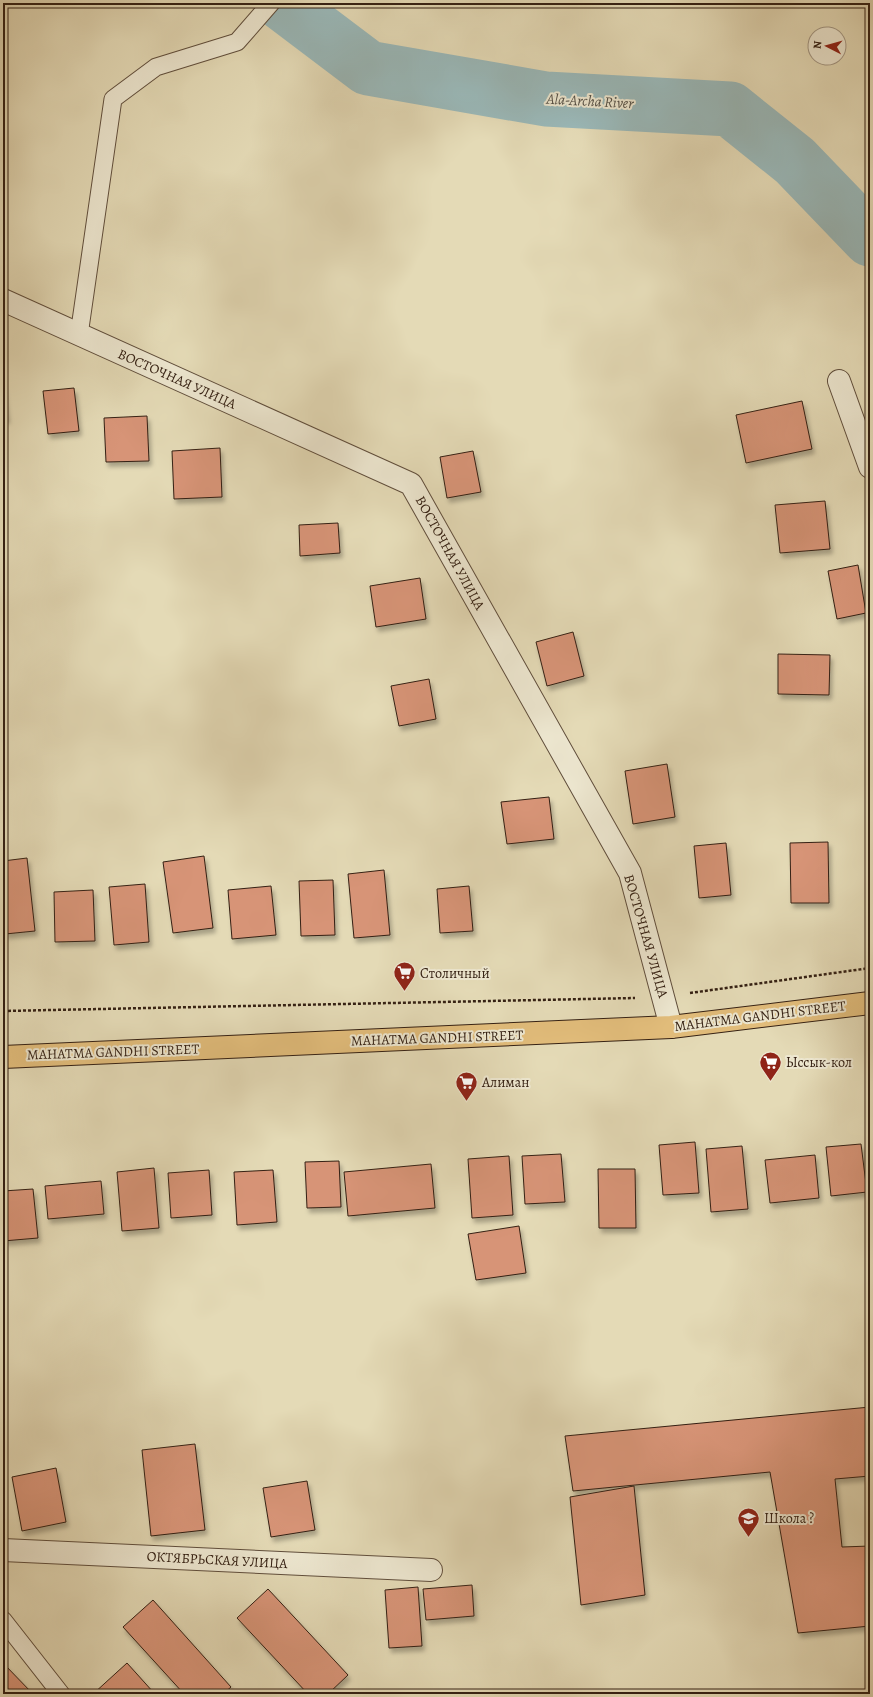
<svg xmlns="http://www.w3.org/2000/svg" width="873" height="1697" viewBox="0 0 873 1697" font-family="Alegreya,serif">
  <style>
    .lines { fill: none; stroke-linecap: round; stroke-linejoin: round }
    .river { stroke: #9ab8b8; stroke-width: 55 }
    .building { fill: #d79477; stroke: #342013; filter: url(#shadow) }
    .service-casing { stroke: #604e3c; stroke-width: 19 }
    .minor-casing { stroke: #604e3c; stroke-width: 24 }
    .primary-casing { stroke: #342013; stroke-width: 24 }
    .path { stroke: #342013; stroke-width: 2.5; stroke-dasharray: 3 2; stroke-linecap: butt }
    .service { stroke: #ede7d0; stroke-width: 17 }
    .minor { stroke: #ede7d0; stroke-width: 22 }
    .primary { stroke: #e2bd7b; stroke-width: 22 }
    .labels { text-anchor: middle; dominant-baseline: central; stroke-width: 4; stroke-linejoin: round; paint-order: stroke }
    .street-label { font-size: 14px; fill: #342013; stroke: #ede7d0 }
    .poi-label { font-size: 14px; fill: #342013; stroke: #ede7d0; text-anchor: start }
    .water-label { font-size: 15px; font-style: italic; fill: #534e45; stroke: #ede7d0 }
  </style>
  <defs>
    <filter id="shadow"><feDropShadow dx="2.5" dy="4.5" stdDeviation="2" flood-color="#0004"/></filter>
  </defs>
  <rect width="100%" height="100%" fill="#e4dab6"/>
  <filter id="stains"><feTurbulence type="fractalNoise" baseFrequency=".005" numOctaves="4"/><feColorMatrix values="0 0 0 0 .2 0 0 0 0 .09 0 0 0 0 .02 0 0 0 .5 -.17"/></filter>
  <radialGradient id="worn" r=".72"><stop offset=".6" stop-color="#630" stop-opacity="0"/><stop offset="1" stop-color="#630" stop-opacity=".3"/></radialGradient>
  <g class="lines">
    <!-- river -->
    <path class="river" d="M282 3 368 68 546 99 730 109 795 161 870 239"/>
  </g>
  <!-- building -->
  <path class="building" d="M3 387 7 419H3Z
    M74 388 79 431 48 434 43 391Z
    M802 401 812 449 746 463 736 415Z
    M147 416 149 461 106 462 104 418Z
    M220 448 222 497 174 499 172 451Z
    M473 451 481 492 447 498 440 457Z
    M825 501 830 549 780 553 775 505Z
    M338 523 340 553 300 556 299 525Z
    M858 565 866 613 837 619 828 571Z
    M420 578 426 619 376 627 370 586Z
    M573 632 584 676 547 686 536 642Z
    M778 654 830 655 829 695 778 694Z
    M429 679 436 719 399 726 391 686Z
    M667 764 675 817 633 824 625 771Z
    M549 797 554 839 507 844 501 802Z
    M828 842 829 903H791L790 843Z
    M726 843 731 895 699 898 694 846Z
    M204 856 213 928 173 933 163 862Z
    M27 858 35 931 5 934 3 915V861Z
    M384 870 390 935 354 938 348 874Z
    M333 880 335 935 301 936 299 881Z
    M145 884 149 942 114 945 109 887Z
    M271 886 276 935 232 939 228 890Z
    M469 886 473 931 440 933 437 889Z
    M93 890 95 941 55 942 54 892Z
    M695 1142 699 1193 663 1195 659 1145Z
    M861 1144 867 1192 831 1196 826 1147Z
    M742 1146 748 1209 711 1212 706 1149Z
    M561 1154 565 1202 525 1204 522 1156Z
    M815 1155 819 1198 770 1203 765 1160Z
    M509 1156 513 1215 472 1218 468 1159Z
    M339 1161 341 1207 307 1208 305 1162Z
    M431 1164 435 1208 348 1216 344 1172Z
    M154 1168 159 1228 122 1231 117 1172Z
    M598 1169H635L636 1228H599Z
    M209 1170 212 1215 171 1218 168 1173Z
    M273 1170 277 1222 237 1225 234 1172Z
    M101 1181 104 1214 48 1219 45 1186Z
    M33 1189 38 1238 3 1241V1191Z
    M519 1226 526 1273 476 1280 468 1234Z
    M870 1407V1476L835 1479 842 1547 870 1546V1626L798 1633 770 1472 573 1491 565 1436Z
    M195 1444 205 1530 151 1536 142 1450Z
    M56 1468 66 1522 22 1531 12 1477Z
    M307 1481 315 1530 271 1537 263 1488Z
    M634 1486 645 1595 581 1605 570 1497Z
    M472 1585 474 1616 426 1620 423 1589Z
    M418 1587 422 1646 389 1648 385 1590Z
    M268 1589 348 1675 328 1694H308L237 1618Z
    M153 1600 231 1687 223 1694H184L123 1627Z
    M3 1663 33 1694H3Z
    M127 1663 154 1693 152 1694H93Z"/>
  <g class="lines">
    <defs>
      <path id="service" d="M79 335 113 99 156 67 237 42 271 3
        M3 1620 61 1694"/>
      <path id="minor" d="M3 300 411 484 630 873 671 1027
        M839 381 870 467
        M3 1550 431 1570"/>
      <path id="primary" d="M3 1057 671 1027 870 1003"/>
    </defs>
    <!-- service casing -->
    <use href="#service" class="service-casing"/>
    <!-- minor casing -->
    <use href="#minor" class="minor-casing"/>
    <!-- primary casing -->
    <use href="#primary" class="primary-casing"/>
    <!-- path -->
    <path class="path" d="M690 993 870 968
      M3 1011 635 998"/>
    <!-- service -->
    <use href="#service" class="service"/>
    <!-- minor -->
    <use href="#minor" class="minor"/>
    <!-- primary -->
    <use href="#primary" class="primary"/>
  </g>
  <!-- icons -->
  <defs>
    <symbol id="supermarket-pin" viewBox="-11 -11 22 30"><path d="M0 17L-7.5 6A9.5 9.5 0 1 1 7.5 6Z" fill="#8f2418" stroke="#ede7d0"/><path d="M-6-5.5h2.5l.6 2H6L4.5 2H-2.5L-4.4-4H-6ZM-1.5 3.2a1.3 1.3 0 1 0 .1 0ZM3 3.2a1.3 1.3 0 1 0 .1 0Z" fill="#fff"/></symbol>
    <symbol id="school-pin" viewBox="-11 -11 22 30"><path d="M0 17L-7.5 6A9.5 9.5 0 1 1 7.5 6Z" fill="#8f2418" stroke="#ede7d0"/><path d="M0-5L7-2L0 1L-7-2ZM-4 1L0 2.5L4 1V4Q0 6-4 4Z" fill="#fff"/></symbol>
  </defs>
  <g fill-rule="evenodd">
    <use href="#supermarket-pin" x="392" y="960" width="25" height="34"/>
    <use href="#supermarket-pin" x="758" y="1050" width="25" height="34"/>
    <use href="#supermarket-pin" x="454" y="1070" width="25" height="34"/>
    <use href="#school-pin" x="736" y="1506" width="25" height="34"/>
  </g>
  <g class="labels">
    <!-- street labels -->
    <g class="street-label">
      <text transform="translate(177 379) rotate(24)">ВОСТОЧНАЯ УЛИЦА</text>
      <text transform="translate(450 553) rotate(61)">ВОСТОЧНАЯ УЛИЦА</text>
      <text transform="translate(646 936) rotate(74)">ВОСТОЧНАЯ УЛИЦА</text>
      <text transform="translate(760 1016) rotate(-7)">MAHATMA GANDHI STREET</text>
      <text transform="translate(437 1038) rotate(-2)">MAHATMA GANDHI STREET</text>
      <text transform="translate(113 1052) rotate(-2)">MAHATMA GANDHI STREET</text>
      <text transform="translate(217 1560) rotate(3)">ОКТЯБРЬСКАЯ УЛИЦА</text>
    </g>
    <!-- poi labels -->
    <g class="poi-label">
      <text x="420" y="973">Столичный</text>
      <text x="786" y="1062">Ыссык-кол</text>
      <text x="482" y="1082">Алиман</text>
      <text x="764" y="1518">Школа ?</text>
    </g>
    <!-- water labels -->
    <g class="water-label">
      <text transform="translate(590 101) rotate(3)">Ala-Archa River</text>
    </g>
  </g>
  <!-- margin -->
  <rect width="873" height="1697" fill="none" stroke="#e4dab6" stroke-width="16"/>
  <rect x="4" y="4" width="865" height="1689" fill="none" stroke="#342013" stroke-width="2"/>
  <rect x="8" y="8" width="857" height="1681" fill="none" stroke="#342013"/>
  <!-- north arrow -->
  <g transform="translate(827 46) rotate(276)"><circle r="19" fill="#ede7d0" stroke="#a39784"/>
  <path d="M0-3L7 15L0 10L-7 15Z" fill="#8f2418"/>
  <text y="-6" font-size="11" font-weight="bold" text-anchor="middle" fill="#342013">N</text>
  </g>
  <rect width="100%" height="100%" filter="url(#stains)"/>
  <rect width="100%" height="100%" fill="url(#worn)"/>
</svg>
